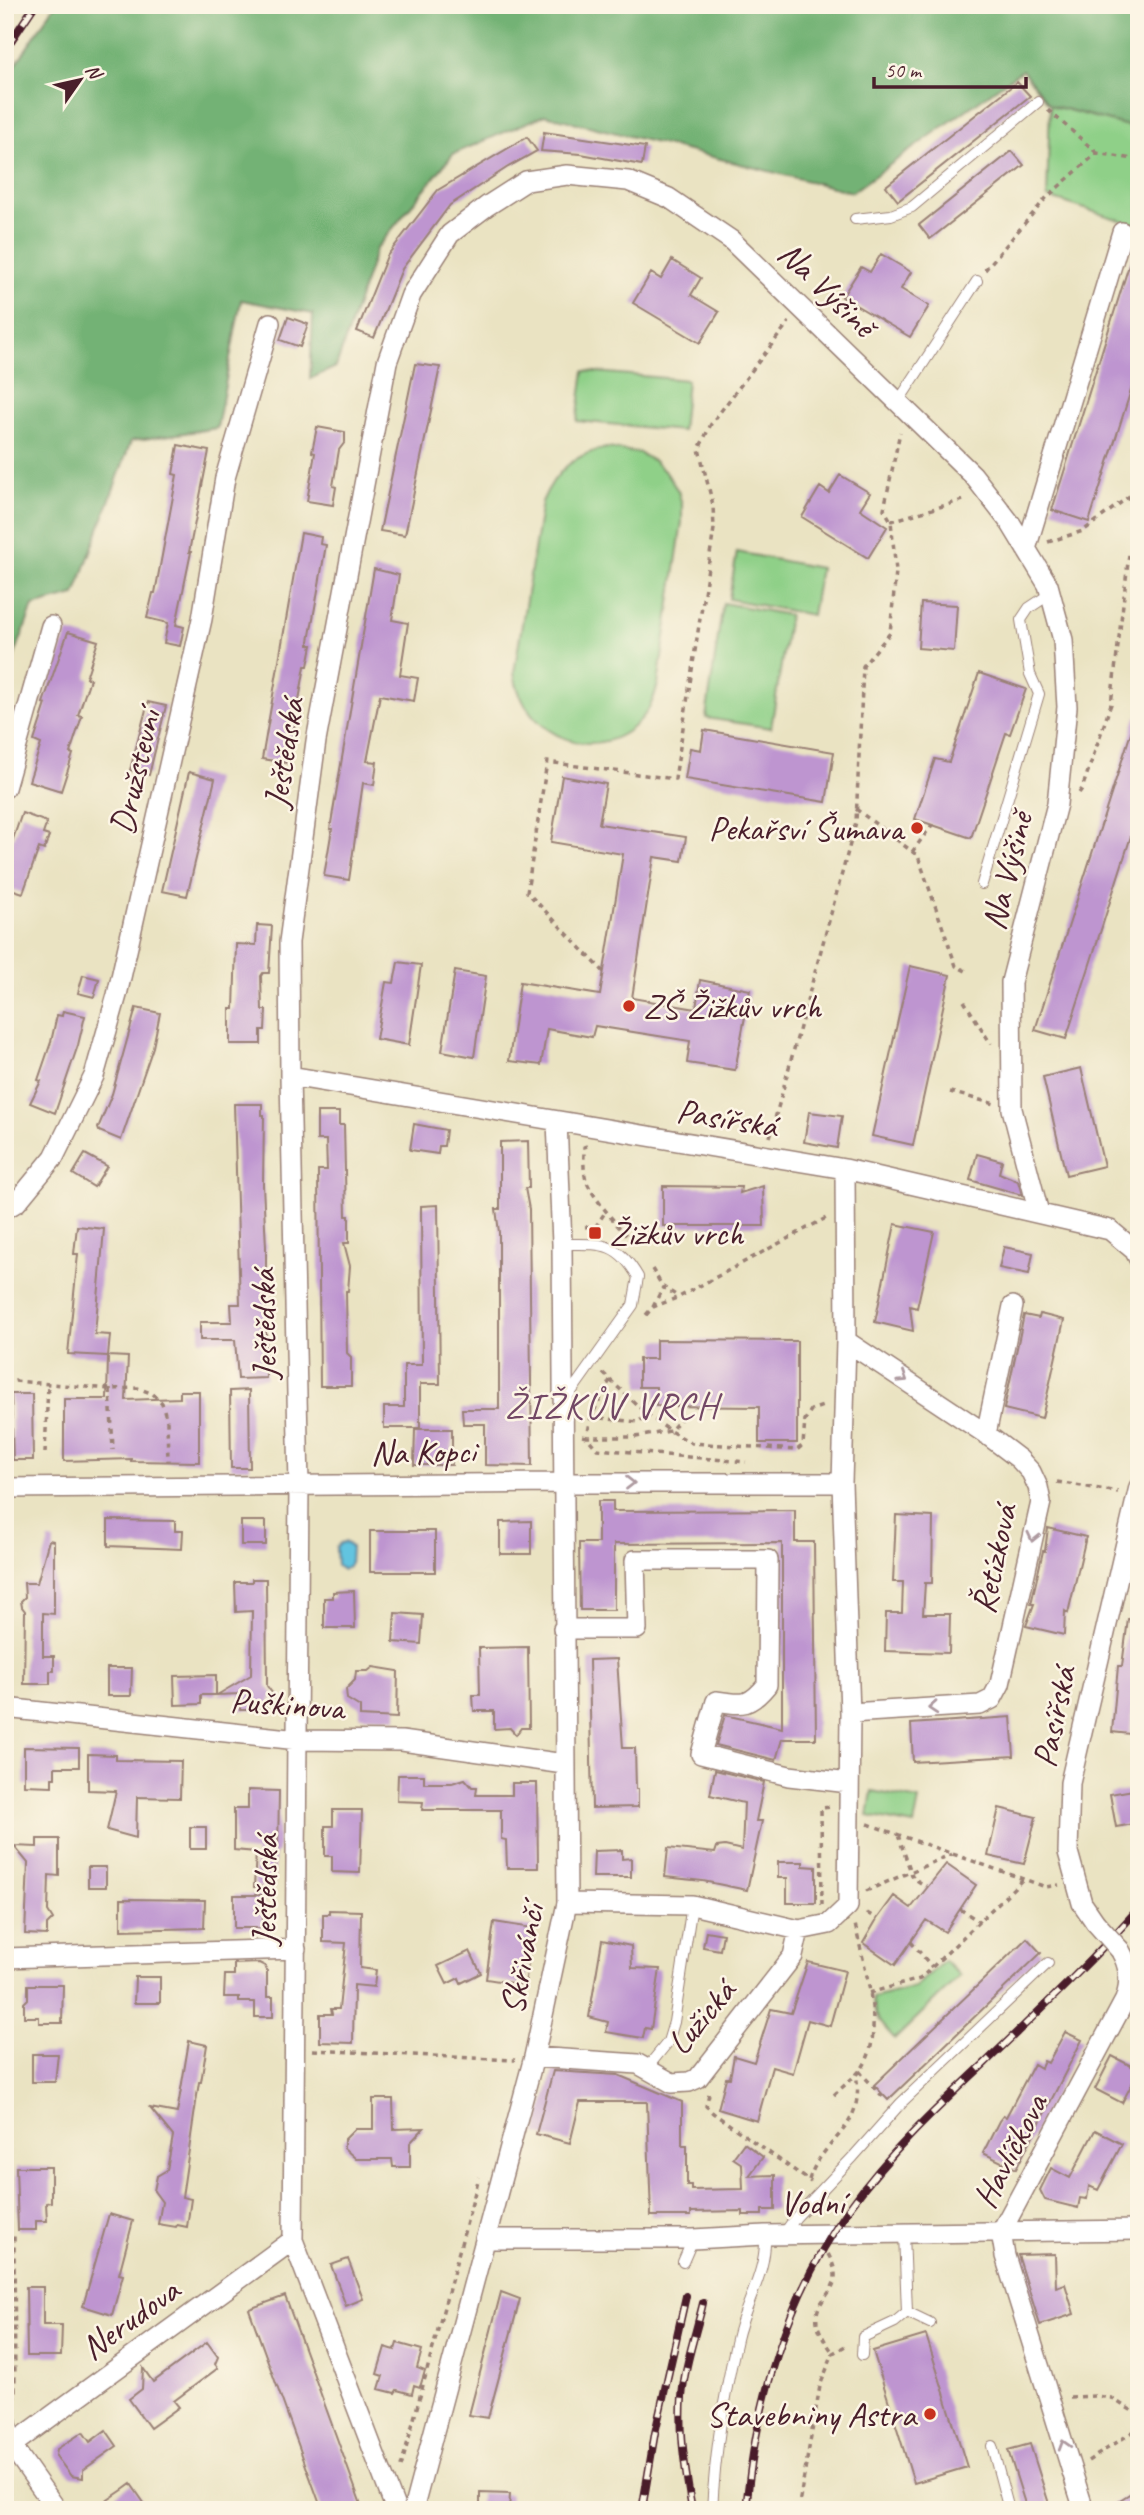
<svg xmlns="http://www.w3.org/2000/svg" width="1144" height="2515" viewBox="0 0 1144 2515" font-family="Caveat,sans-serif">
  <style>
    .green { fill: #8fd088; stroke: #6c785a; stroke-width: 2 }
    .forest { fill: #73b274; stroke: #5e6850; stroke-width: 2 }
    .water { fill: #62c4e0; stroke: #567286; stroke-width: 2 }
    .building { fill: #be95d0 }
    .lines { fill: none; stroke-linecap: round; stroke-linejoin: round }
    .service-casing { stroke: #9a8176; stroke-width: 12 }
    .minor-casing { stroke: #9a8176; stroke-width: 22 }
    .path { stroke: #9a8176; stroke-width: 3.5; stroke-dasharray: 5 5; stroke-linecap: butt }
    .service { stroke: #fff; stroke-width: 10 }
    .minor { stroke: #fff; stroke-width: 19 }
    .rail-casing { stroke: #4a1f2b; stroke-width: 8 }
    .rail { stroke: #fcf5e5; stroke-width: 5; stroke-dasharray: 16; stroke-linecap: butt }
    .minor-bridge-casing { stroke: #9a8176; stroke-width: 22; stroke-linecap: butt }
    .minor-bridge { stroke: #fff; stroke-width: 19 }
    .oneway { stroke: #ae9aa0 }
    .poi-dot { fill: #c8321e; stroke: #fcf5e5; stroke-width: 2.5 }
    .labels { text-anchor: middle; dominant-baseline: central; stroke-width: 5; stroke-linejoin: round; paint-order: stroke }
    .street-label { font-size: 35px; fill: #4a1f2b; stroke: #fcf5e5 }
    .poi-label { font-size: 35px; fill: #4a1f2b; stroke: #fcf5e5; text-anchor: end }
    .neighbourhood-label { font-size: 37px; letter-spacing: 2px; fill: #734865; stroke: #fcf5e5 }
  </style>
  <rect width="100%" height="100%" fill="#fcf5e5"/>
  <filter id="ink" filterUnits="userSpaceOnUse"><feTurbulence type="fractalNoise" baseFrequency=".0143" numOctaves="2"/><feDisplacementMap in="SourceGraphic" scale="14" xChannelSelector="R" yChannelSelector="G"/><feConvolveMatrix kernelMatrix="1 2 1 2 8 2 1 2 1" color-interpolation-filters="sRGB"/></filter>
  <filter id="wash" filterUnits="userSpaceOnUse"><feTurbulence type="fractalNoise" baseFrequency=".00686" numOctaves="4" result="noise"/><feDisplacementMap in="SourceGraphic" scale="28" xChannelSelector="R" yChannelSelector="G"/><feGaussianBlur stdDeviation="1.57" result="paint"/><feColorMatrix in="noise" values="0 0 0 0 0 0 0 0 0 0 0 0 0 0 0 0 0 1.4 0 .05"/><feComposite in="paint" operator="in"/></filter>
  <g filter="url(#wash)">
    <rect width="100%" height="100%" fill="#eae3c2"/>
    <!-- green -->
    <path class="green" d="M1050 105 1139 129V226L1047 197Z
      M584 371 687 380 682 431 577 421Z
      M607 448 639 453 655 462 667 474 678 491 682 505V522L658 684C655 694 652 705 646 713 603 771 523 738 514 673L542 502C554 473 575 453 607 448Z
      M737 552 820 568 812 615 729 599Z
      M723 603 789 615 771 728 706 718Z
      M872 1791 919 1800 914 1825 868 1816Z
      M944 1961 960 1976 895 2039C883 2026 873 2016 873 1998L915 1987Z"/>
    <!-- forest -->
    <path class="forest" d="M55 5H1139V129L1050 105 1022 70 852 192 545 115 453 154 376 249 336 367 310 379 313 314 241 300 217 428 131 441 75 595 33 606 5 681V81Z"/>
    <!-- water -->
    <path class="water" d="M345 1542 351 1547 350 1565 343 1570 337 1566 336 1548 340 1543Z"/>
    <g id="blocks">
      <!-- building -->
      <path class="building" d="M1017 82 1030 96 898 201 886 186Z
        M544 132 645 147 642 165 581 154 541 151Z
        M527 137 537 151 508 167 450 205 402 269 374 338 357 331 387 256 438 190Z
        M1012 151 1024 165 930 239 919 225Z
        M1135 246 1139 247V365L1089 522 1052 510Z
        M881 254 911 272 901 289 929 306 910 337 842 297 861 267 870 272Z
        M672 260 701 278 691 295 719 312 700 343 633 303 651 273 661 279Z
        M288 317 308 324 300 347 280 340Z
        M415 364 440 367 405 535 380 531Z
        M317 427 345 432V442L339 450 333 486 336 487 333 505 307 501 315 453 312 452Z
        M178 445 209 451 189 552H191L176 625 184 627 180 646 164 643 168 623 147 618 153 593H155L177 475 173 474Z
        M840 475 870 493 860 509 887 527 868 558 802 517 820 487 829 493Z
        M301 533 321 537 320 544 326 545 309 641V645H312L308 666H305L288 763 262 759Z
        M374 569 399 575 392 620 408 623 400 675 418 678 414 701 380 695 367 761 377 762 374 785 363 783 349 880 324 876 332 829H330Z
        M921 603 957 605 954 651 918 648Z
        M68 632 98 641 86 678 90 679 78 715 82 716 70 753 73 754 61 791 29 781 41 744 34 741 46 704 43 703Z
        M979 673 1026 689 1010 734 1006 733 971 838 915 819 935 759 949 762Z
        M148 702 166 706 149 775 130 770Z
        M1136 717 1139 718V811L1066 1039 1035 1030Z
        M704 730 834 752 826 802 685 779 690 748 701 750Z
        M189 772 215 779 187 896 162 891Z
        M562 776 606 784 599 824 686 837 682 861 654 857 632 998 696 1009 700 980 750 990 735 1070 687 1063 690 1041 595 1026 592 1037 547 1029 541 1065 509 1061 520 982 600 995 623 854 551 842Z
        M22 813 47 822 43 834 49 836 44 850 39 848 23 893 5 887V862Z
        M257 925 272 926 269 973H263L261 976 262 1010H266L265 1030H261V1044H230V1009H234L236 944 256 945Z
        M398 962 421 965 409 1045 376 1039 386 982 394 983Z
        M910 966 950 975 913 1145 872 1136Z
        M455 971 486 976 474 1057 442 1051Z
        M83 975 99 979 94 997 78 993Z
        M136 1008 160 1013 153 1047 121 1140 99 1131 98 1128 112 1094Z
        M63 1011 85 1016 78 1045 55 1113 30 1103 41 1081 38 1080 51 1042 57 1015 62 1016Z
        M1081 1068 1104 1166 1066 1175 1043 1077Z
        M234 1104H262V1115H264L263 1185 266 1247V1378L238 1379 235 1340H200V1322H232L231 1304H240Z
        M317 1112H339V1125H344L346 1216H349V1243H344L350 1266 348 1291H346L347 1353 351 1357V1386H320L318 1170H327L326 1140H317Z
        M809 1112 842 1116 837 1148 804 1142Z
        M414 1124 446 1130 444 1146H439L438 1154 410 1150Z
        M528 1141 529 1188H525L529 1209 532 1466 485 1465V1424H463L462 1409H499V1232L496 1209H500V1142Z
        M85 1154 107 1166 94 1187 73 1174Z
        M977 1154 1002 1161 999 1173 1018 1181 1022 1195 970 1180Z
        M663 1186 741 1187 740 1193 763 1186 764 1226H663Z
        M438 1205 440 1384H420V1428H384V1407H404V1365H422L421 1206Z
        M895 1224 934 1232 917 1308 910 1306 913 1331 875 1322Z
        M77 1226 104 1229 95 1334 110 1335 108 1356 68 1354 78 1254H74Z
        M1004 1247 1033 1253 1029 1274 999 1268Z
        M1040 1314 1064 1320 1042 1418 1004 1409 1024 1315 1039 1318Z
        M656 1340 797 1341V1443H759V1407L656 1406V1387H639V1359H656Z
        M108 1356 128 1357 126 1400 180 1398V1391H199V1462L131 1461V1459L64 1461V1399H107Z
        M249 1390 250 1468H231L230 1391Z
        M11 1394H32L33 1460H13Z
        M415 1429H452V1465H414Z
        M598 1501H613V1511L795 1510V1542H814L816 1739H782L776 1760 716 1745 725 1715 782 1728V1543L614 1544V1610H580L579 1543H598Z
        M896 1515 933 1517 932 1583H925L923 1614H950L949 1653 885 1651 886 1613H902L903 1582H893Z
        M108 1520 175 1521V1531H183L182 1549 108 1546Z
        M241 1521H266V1545H241Z
        M531 1521V1554H500V1522Z
        M1048 1528 1086 1537 1068 1613 1065 1611 1064 1635 1026 1626 1034 1604H1031L1043 1551H1045Z
        M370 1531H435V1572H370Z
        M49 1540 54 1541V1614L43 1613V1656H54V1671H50V1684H24L25 1611 22 1607 21 1601 25 1597 24 1583H37Z
        M252 1579H266L267 1680V1686L273 1694 265 1710H240V1694L217 1695 251 1675 252 1611 236 1612 235 1582H252Z
        M354 1591 355 1628H324V1598H333V1592Z
        M395 1613 423 1615 421 1644 393 1642Z
        M1128 1619H1139V1668H1136L1130 1734 1112 1732 1118 1666H1122Z
        M528 1647 529 1728H521L516 1735 510 1728 494 1729V1711H474L473 1695H480L479 1648Z
        M617 1659 623 1748H635L636 1789H638V1807L592 1808 589 1660Z
        M373 1667 398 1671 397 1718 360 1716V1707L347 1699 346 1689 355 1680 356 1671H368Z
        M107 1668H132L131 1696H107Z
        M216 1675V1695H201V1704L175 1705 174 1676Z
        M1011 1717 1014 1756 913 1762 911 1724Z
        M24 1747 79 1748V1767H55V1778H52V1786L24 1785Z
        M88 1754 116 1755V1760L181 1761 180 1798 137 1797 136 1838 107 1830 116 1791 88 1790Z
        M715 1770 764 1782 756 1821H762L747 1890 703 1881 665 1877 668 1848 715 1853 717 1847 725 1846 742 1850 744 1803 710 1795Z
        M398 1775H424V1783H452L465 1779 472 1787H477L476 1795H512V1783H537L538 1868H507L506 1840 501 1839V1810H422L423 1802 397 1801Z
        M1139 1789V1823L1116 1827 1110 1794Z
        M248 1790 279 1791 278 1853H275L274 1887H254L256 1852 234 1850V1809H248Z
        M999 1808 1036 1817 1024 1864 988 1856Z
        M333 1810H362L360 1873 332 1872V1856H325V1826H333Z
        M190 1827H206V1849H190Z
        M37 1839H59V1876L49 1875 48 1911 53 1919 47 1925V1935L25 1934 28 1863 14 1846 37 1847Z
        M622 1850V1859L631 1858V1877H593L594 1851Z
        M778 1862H803V1866L816 1867V1903H787V1878H778Z
        M946 1864 976 1885 945 1932 926 1920 895 1965 863 1943 877 1919 894 1896 911 1908Z
        M88 1867H106V1887H88Z
        M234 1895H263V1928H234Z
        M121 1899 205 1900 204 1928 121 1930Z
        M329 1910 361 1911 360 1968 376 1970 374 1987 354 1985 353 2043 320 2042V2014H332L331 2009H339L346 1943 323 1942V1914H329Z
        M494 1922 533 1928 525 1985 486 1979Z
        M706 1931 723 1934 720 1950 703 1947Z
        M1027 1938 1041 1953 888 2100 874 2085Z
        M602 1940 631 1946 632 1968 660 1969 651 2029 645 2028 643 2038 606 2032 608 2022 589 2017Z
        M470 1951 481 1973 461 1983 459 1978 447 1984 438 1966Z
        M808 1962 845 1971 830 2026 808 2020 793 2073 772 2067 757 2121 718 2109 726 2078H730L734 2056 754 2062 771 2009 791 2013Z
        M259 1963 265 1966 267 1971V1997H273V2017H255V2002H239V1997H224L225 1975H234V1964Z
        M135 1977H160V2003H134Z
        M28 1985H63L62 2023H39V2017H24V2003L28 1999Z
        M1065 2032 1082 2040 1016 2169 983 2153 999 2121 1003 2116 1006 2117 1034 2064 1041 2068 1044 2061 1048 2063Z
        M189 2041 207 2045 201 2082H199L182 2197 191 2199 187 2227 177 2225 176 2227 158 2224 162 2202 154 2191 157 2176 167 2170 173 2136 150 2108 177 2113Z
        M32 2054H58L55 2082H32Z
        M1112 2056 1139 2070 1122 2103 1095 2089Z
        M553 2071 618 2075 682 2102V2145H687V2185H691V2190L743 2189 742 2164 733 2158 744 2143 763 2157 749 2176 775 2175V2210H762V2215H743V2211L691 2212V2216H651L647 2102H580L570 2143 536 2134Z
        M373 2099H393L394 2129 424 2128 410 2143V2167H393L392 2159H356L344 2148V2140L355 2129H373Z
        M1095 2130 1122 2144 1098 2190 1089 2186 1087 2199 1080 2198 1078 2208 1045 2200 1040 2190 1051 2168 1070 2178Z
        M16 2167H51V2202L46 2203 47 2221H36V2230H18Z
        M109 2214 133 2221 119 2274 123 2275 112 2315 83 2306Z
        M1055 2254 1056 2287 1065 2284 1074 2314 1040 2325 1018 2255Z
        M348 2259 363 2299 346 2306 331 2265Z
        M26 2287H43V2325H62L61 2356H27Z
        M501 2292 520 2299 488 2418 469 2415Z
        M285 2296 311 2367 363 2510H322L278 2389 249 2309Z
        M926 2335 967 2467 914 2483 873 2351Z
        M207 2342 218 2357 215 2364 218 2368 174 2401 179 2407 150 2428 129 2399 142 2389 143 2368 153 2382Z
        M397 2343 422 2350 417 2368 425 2371 420 2387 414 2385 412 2394 397 2390 395 2393 379 2389 383 2376 377 2374 385 2347 395 2350Z
        M106 2430 117 2446 83 2470V2478L71 2476 56 2456 57 2449 83 2432 90 2442Z
        M1030 2444 1051 2510H1027L1008 2450Z
        M131 2484 149 2510H93L124 2489Z
        M1139 2488V2510H1104Z
        M480 2493 510 2494 509 2510H480Z"/>
    </g>
  </g>
  <g filter="url(#ink)">
    <use href="#blocks" fill-opacity="0" stroke="#9a8176" stroke-width="2"/>
    <g class="lines">
      <defs>
        <path id="service" d="M855 219 891 215 912 207 1038 102
          M898 402 977 281
          M982 884 1039 694 1030 674 1021 620 1029 608 1050 594
          M562 1244C600 1244 617 1240 638 1277L633 1305 566 1399
          M646 2069 668 2042 674 2022 692 1905
          M783 2235 796 2217 853 2157 901 2103 1048 1963
          M683 2262 693 2239
          M907 2312 930 2323
          M862 2355 863 2337 895 2322 907 2312 904 2233
          M992 2446 1009 2510
          M712 2510C715 2452 724 2395 737 2339 745 2303 767 2273 765 2235"/>
        <path id="minor" d="M1026 549 1122 232
          M5 788 51 626
          M290 1076 845 1169 1110 1230 1134 1250 1139 1259
          M5 1209 17 1202 54 1157 94 1076 117 995 202 619 225 478 270 323
          M846 1341 986 1434 1019 1459 1031 1472 1038 1487 1041 1502 1000 1684 992 1699 980 1705 850 1713
          M986 1434 1013 1306
          M5 1488 562 1483H842
          M563 1629H637L635 1560H768L767 1685C749 1707 743 1705 716 1701L701 1754 789 1776 849 1783
          M5 1708 298 1740 402 1741 564 1764
          M567 1903 692 1905 799 1930 829 1924 848 1906 850 1713 842 1483 846 1341 845 1169
          M1095 1922 1082 1903 1068 1852 1070 1783 1139 1487
          M5 1958 296 1949
          M534 2057 638 2064 672 2083 689 2082 698 2078 793 1956 799 1930
          M485 2239H693L765 2235 1139 2230
          M5 2415 12 2446 57 2510
          M5 2450 293 2240
          M396 2510 293 2240 299 1485 290 1076 289 942 316 741 387 362 411 295 450 234 487 206 526 181 567 175 628 181 669 198 731 240 973 475 1011 524 1048 585 1063 640 1067 707 1057 804 1011 982 1012 1109 1039 1213
          M413 2510 534 2057 567 1903 562 1244 557 1121
          M1084 2510 1005 2256 1001 2232 1125 2000C1131 1982 1130 1967 1120 1950"/>
      </defs>
      <!-- service casing -->
      <use href="#service" class="service-casing"/>
      <!-- minor casing -->
      <use href="#minor" class="minor-casing"/>
      <!-- path -->
      <path class="path" d="M1048 110 1097 153
        M985 270 1047 197 1097 153 1139 160
        M891 521 967 499
        M1048 542 1083 531 1139 489
        M1079 793 1082 789 1111 704 1129 554 1139 544
        M856 809 918 856 956 966 968 972
        M912 852 932 825
        M604 972 527 892 547 762 675 779 714 529 713 505 699 449 711 424 789 322
        M964 1001 991 1044
        M950 1092 995 1104
        M770 1137 856 822 863 666 890 633 896 571 891 521 884 509 900 432
        M587 1146 584 1147C584 1157 583 1170 586 1180 593 1199 620 1227 633 1244
        M585 1227 596 1226 606 1211
        M652 1269 663 1287 679 1297
        M653 1307 663 1287
        M646 1315 653 1307 679 1297 826 1218
        M603 1373 610 1380 591 1417 587 1437H636L670 1431 684 1415
        M610 1380 648 1415 670 1431 692 1443 797 1450 803 1445 805 1420 811 1410 826 1405
        M5 1384 15 1381 110 1389 138 1388 153 1394 162 1403 167 1421 168 1461
        M110 1389 113 1450
        M591 1417 637 1422 648 1415
        M582 1436 587 1437 597 1449 746 1462
        M45 1453 48 1385
        M1057 1482 1118 1492
        M868 1824 1046 1887 1059 1885
        M898 1835 913 1878 926 1886
        M866 1891 952 1854
        M822 1905 821 1808 832 1807
        M960 1909 980 1922
        M867 1913 877 1919
        M911 1942 932 1967
        M869 1993 920 1979 1023 1879
        M313 2050 515 2060
        M859 2071 886 2100
        M709 2094 706 2106 713 2113 811 2182
        M834 2095C843 2086 854 2078 862 2068 887 2032 863 1964 855 1924
        M809 2180C823 2136 866 2131 856 2074
        M5 2233 14 2236 15 2398
        M828 2254C850 2292 813 2294 817 2322 819 2333 827 2344 833 2353
        M1070 2397 1097 2396 1111 2398 1139 2415
        M1088 2461 1139 2428
        M401 2467 479 2177
        M798 2510 820 2386 833 2353 849 2344"/>
      <!-- service -->
      <use href="#service" class="service"/>
      <!-- minor -->
      <use href="#minor" class="minor"/>
      <defs>
        <path id="rail" d="M5 50 35 5
          M642 2510 655 2433 686 2296
          M692 2510C685 2468 677 2423 684 2381 688 2355 697 2329 703 2303
          M746 2510C755 2404 788 2293 851 2206 889 2153 938 2107 985 2063 1038 2012 1091 1962 1139 1908"/>
      </defs>
      <!-- rail casing -->
      <use href="#rail" class="rail-casing"/>
      <!-- rail -->
      <use href="#rail" class="rail"/>
      <defs>
        <path id="minor-bridge" d="M1095 1922 1120 1950"/>
      </defs>
      <!-- minor-bridge casing -->
      <use href="#minor-bridge" class="minor-bridge-casing"/>
      <!-- minor-bridge -->
      <use href="#minor-bridge" class="minor-bridge"/>
    </g>
    <!-- one-way arrows -->
    <defs><path id="oneway-chevron" d="M-2-3.5L2.5 0L-2 3.5" fill="none" stroke-width="1.6" stroke-linecap="round" stroke-linejoin="round" transform="scale(1.75)"/></defs>
    <g class="oneway">
      <use href="#oneway-chevron" transform="translate(903 1378) rotate(33)"/>
      <use href="#oneway-chevron" transform="translate(630 1483)"/>
      <use href="#oneway-chevron" transform="translate(1033 1537) rotate(103)"/>
      <use href="#oneway-chevron" transform="translate(933 1708) rotate(176)"/>
      <use href="#oneway-chevron" transform="translate(1064 2445) rotate(-107)"/>
    </g>
  </g>
  <!-- markers -->
  <g class="poi-dot">
    <circle cx="917" cy="828" r="7"/>
    <circle cx="629" cy="1006" r="7"/>
    <rect x="588" y="1226" width="14" height="14" rx="3.5"/>
    <circle cx="930" cy="2414" r="7"/>
  </g>
  <g class="labels">
    <!-- street labels -->
    <g class="street-label">
      <text transform="translate(827 289) rotate(44)">Na Výšině</text>
      <text transform="translate(284 753) rotate(-81)">Ještědská</text>
      <text transform="translate(135 772) rotate(-77)">Družstevní</text>
      <text transform="translate(1007 871) rotate(-76)">Na Výšině</text>
      <text transform="translate(727 1118) rotate(9)">Pasířská</text>
      <text transform="translate(264 1324) rotate(-91)">Ještědská</text>
      <text transform="translate(423 1452) rotate(-1)">Na Kopci</text>
      <text transform="translate(994 1559) rotate(-78)">Řetízková</text>
      <text transform="translate(287 1704) rotate(4)">Puškinova</text>
      <text transform="translate(1054 1717) rotate(-78)">Pasířská</text>
      <text transform="translate(265 1890) rotate(-89)">Ještědská</text>
      <text transform="translate(522 1959) rotate(-79)">Skřivánčí</text>
      <text transform="translate(701 2017) rotate(-50)">Lužická</text>
      <text transform="translate(1010 2151) rotate(-63)">Havlíčkova</text>
      <text transform="translate(812 2203) rotate(-1)">Vodní</text>
      <text transform="translate(130 2319) rotate(-36)">Nerudova</text>
    </g>
    <!-- poi labels -->
    <g class="poi-label">
      <text x="903" y="828">Pekařsví Šumava</text>
      <text x="643" y="1006" text-anchor="start">ZŠ Žižkův vrch</text>
      <text x="609" y="1233" text-anchor="start">Žižkův vrch</text>
      <text x="916" y="2414">Stavebniny Astra</text>
    </g>
    <!-- neighbourhood labels -->
    <g class="neighbourhood-label">
      <text x="612" y="1405">ŽIŽKŮV VRCH</text>
    </g>
  </g>
  <!-- margin -->
  <rect width="1144" height="2515" fill="none" stroke="#fcf5e5" stroke-width="28"/>
  <!-- north arrow -->
  <g transform="translate(80 80) rotate(56)" stroke="#fcf5e5" stroke-width="5" paint-order="stroke">
  <path d="M0-5L12 26L0 18L-12 26Z" fill="#4a1f2b"/>
  <text y="-10" font-size="19" font-weight="bold" text-anchor="middle" fill="#4a1f2b">N</text>
  </g>
  <!-- scale -->
  <path d="M874 77v10h152v-10" fill="none" stroke="#4a1f2b" stroke-width="3.5"/>
  <text x="885" y="77" font-size="21" fill="#4a1f2b" stroke="#fcf5e5" stroke-width="5" paint-order="stroke">50 m</text>
</svg>
